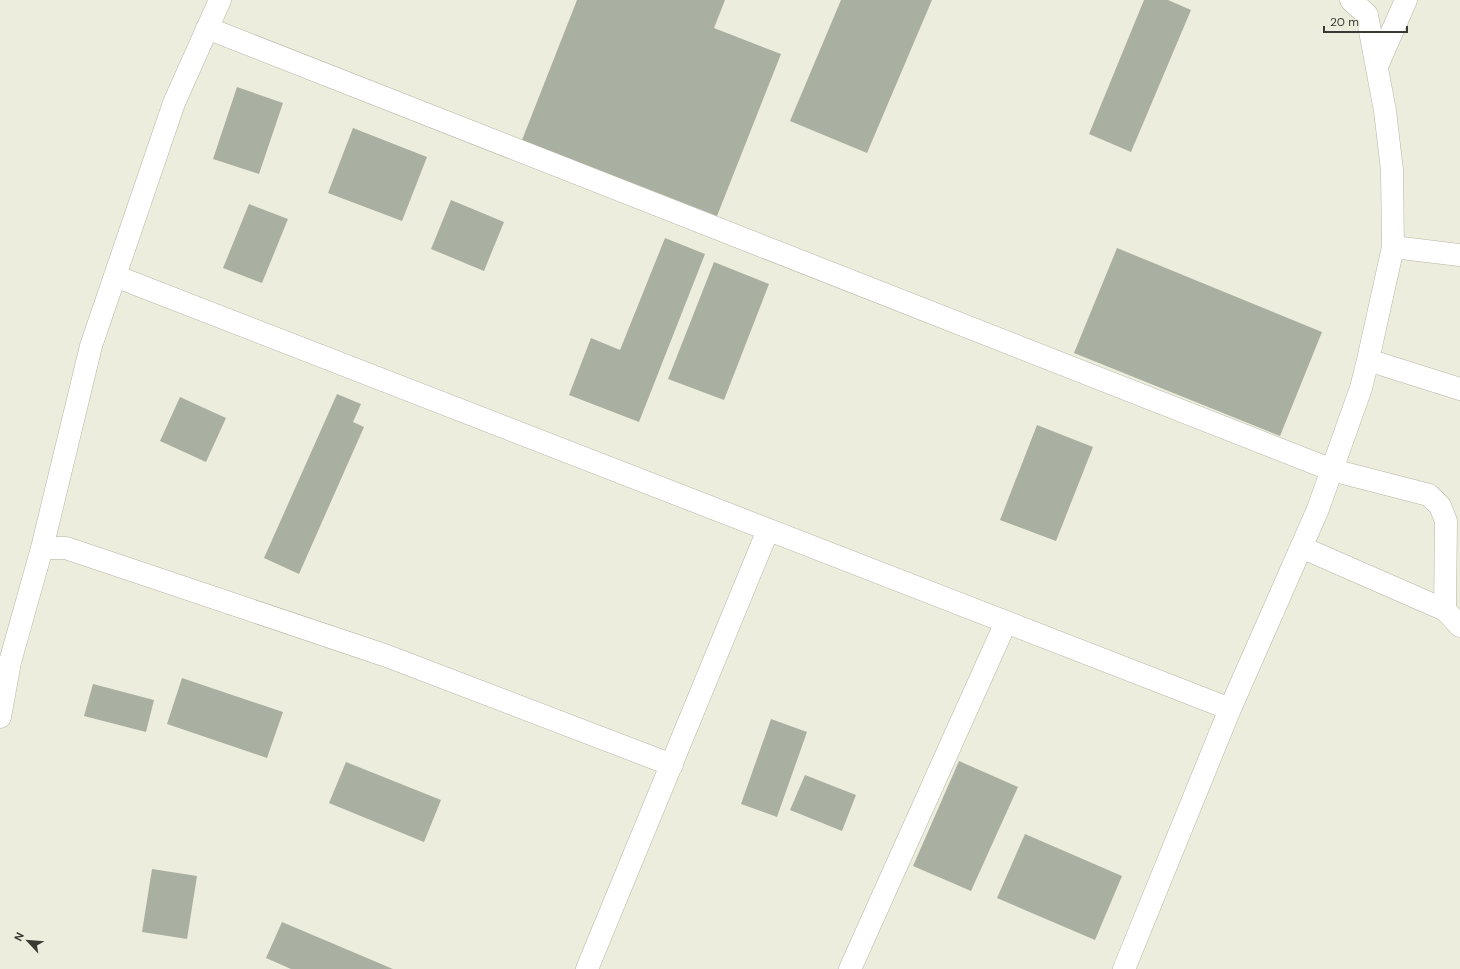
<svg xmlns="http://www.w3.org/2000/svg" width="1460" height="969" viewBox="0 0 1460 969" font-family="'DM Sans',sans-serif">
  <style>
    .building { fill: #a9b0a1 }
    .lines { fill: none; stroke-linecap: round; stroke-linejoin: round }
    .minor-casing { stroke: #b5b5a5; stroke-width: 23 }
    .minor { stroke: #fff; stroke-width: 22 }
  </style>
  <rect width="100%" height="100%" fill="#ededdd"/>
  <!-- building -->
  <path class="building" d="M577 0H725L714 28 781 54 717 216 522 140Z
    M841 0H932L867 153 790 121Z
    M1144 0H1168L1191 10 1131 152 1089 134Z
    M237 87 283 103 259 174 213 159Z
    M353 128 427 157 402 221 328 193Z
    M451 200 504 222 484 271 431 249Z
    M249 204 288 219 262 283 223 268Z
    M665 238 705 254 639 422 569 395 591 338 620 350Z
    M1117 248 1322 332 1280 436 1074 353Z
    M714 262 769 284 724 400 668 379Z
    M337 394 361 404 353 422 364 427 299 574 264 558Z
    M180 397 226 418 206 462 160 441Z
    M1037 425 1093 447 1056 541 1000 520Z
    M182 678 283 712 267 758 167 724Z
    M93 684 154 700 146 732 84 716Z
    M771 719 807 732 777 817 741 804Z
    M959 761 1018 787 971 891 913 866Z
    M346 762 441 800 424 842 329 803Z
    M805 775 856 795 842 831 790 810Z
    M1025 834 1122 876 1095 940 997 898Z
    M152 869 197 876 187 939 142 932Z
    M282 922 393 969H291L266 958Z"/>
  <g class="lines">
    <defs>
      <path id="minor" d="M207 28 1332 470 1429 495 1440 506 1446 521 1445 610
        M1377 66 1406 0
        M1393 247 1460 255
        M115 276 1230 709
        M1368 360 1460 389
        M1301 547 1445 610 1460 626
        M42 548H66L387 656 672 765
        M0 717 10 662 42 548 91 346 174 103 220 0
        M587 969 768 530
        M850 969 1006 622
        M1124 969 1230 709 1318 509 1361 388 1368 360 1393 247 1392 170 1385 111 1367 15 1351 0"/>
    </defs>
    <!-- minor casing -->
    <use href="#minor" class="minor-casing"/>
    <!-- minor -->
    <use href="#minor" class="minor"/>
  </g>
  <!-- north arrow -->
  <g transform="translate(28 941) rotate(296)" stroke="#ededdd" stroke-width="3" paint-order="stroke">
  <path d="M0-3L7 15L0 10L-7 15Z" fill="#3a3a34"/>
  <text y="-6" font-size="11" font-weight="bold" text-anchor="middle" fill="#3a3a34">N</text>
  </g>
  <!-- scale -->
  <path d="M1324 26v6h83v-6" fill="none" stroke="#3a3a34" stroke-width="2"/>
  <text x="1330" y="26" font-size="12" fill="#3a3a34" stroke="#ededdd" stroke-width="3" paint-order="stroke">20 m</text>
</svg>
